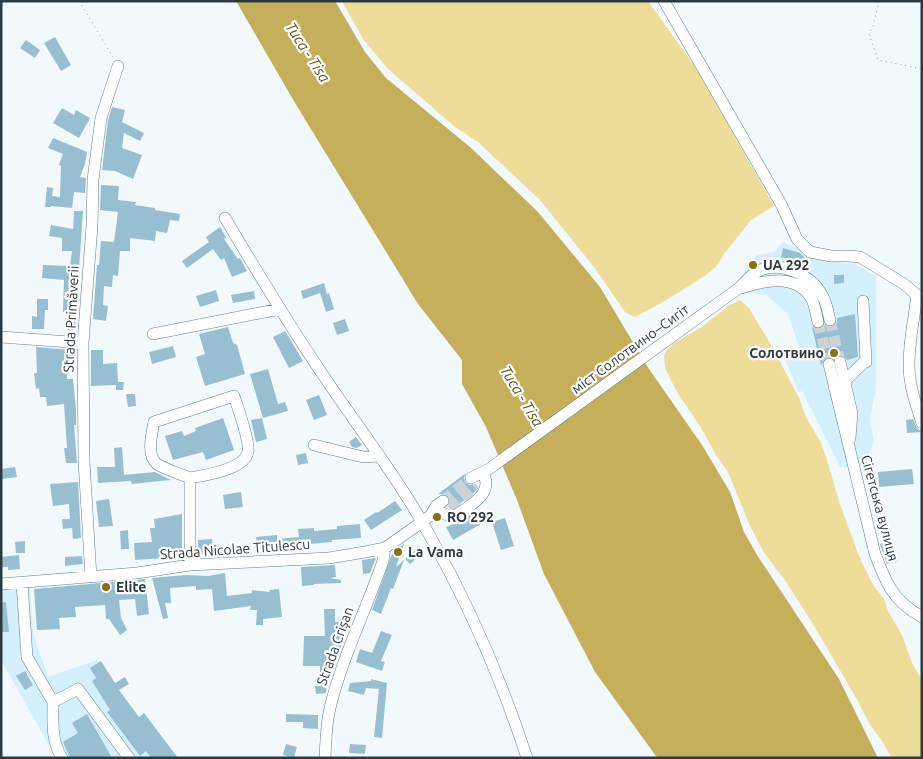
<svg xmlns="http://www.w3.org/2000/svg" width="923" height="759" viewBox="0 0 923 759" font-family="Ubuntu,sans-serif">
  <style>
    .built { fill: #d4f0ff }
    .green { fill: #eedc99 }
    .water { fill: #c5af5b }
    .building { fill: #98bed2 }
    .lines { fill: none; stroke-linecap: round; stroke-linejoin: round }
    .minor-tunnel { stroke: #cad3d8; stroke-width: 11; stroke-dasharray: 11 5.5; stroke-linecap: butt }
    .minor-casing { stroke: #5c8193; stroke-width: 12 }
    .path { stroke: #909ba1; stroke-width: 1; stroke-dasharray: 1 4; stroke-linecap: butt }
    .minor { stroke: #fff; stroke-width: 11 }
    .poi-dot { fill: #877112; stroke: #fff; stroke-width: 2 }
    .labels { text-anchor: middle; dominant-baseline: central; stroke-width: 4.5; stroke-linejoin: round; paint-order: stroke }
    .poi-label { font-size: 14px; font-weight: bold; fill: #2b3a42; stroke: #fff; text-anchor: start }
    .street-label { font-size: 14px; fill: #2b3a42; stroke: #fff }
    .water-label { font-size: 15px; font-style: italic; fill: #625312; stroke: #fff }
  </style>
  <rect width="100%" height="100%" fill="#f2f9fd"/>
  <!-- built -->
  <path class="built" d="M783 242 825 260 854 264 876 276V388L870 419 874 442 863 466 840 467 802 391 799 392 784 357 800 350 788 314 766 295 742 293 736 284 755 256 774 252Z
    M1 588H30L34 636 48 677 97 660 164 758H56L1 660Z"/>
  <!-- green -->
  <path class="green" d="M342 1H648L696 68 774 206 751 220 724 254 716 267 703 277 663 302 635 317 625 312 594 267 540 200 478 142 455 127 388 69 363 39Z
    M740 300 749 308 774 350 799 398 806 417 820 441 826 457 840 504 859 556 873 585 884 599 888 611 902 635 912 663 922 680V758H892L880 738 870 725 855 696 813 624 784 579 763 551 750 526 728 472 716 455 700 426 677 392 665 368 664 356 667 350 674 343 702 327 728 306Z"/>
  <!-- water -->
  <path class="water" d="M236 1H335L365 52 386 78 470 147 538 212 600 287 649 369 702 445 730 492 744 532 757 555 839 679 878 758H660L656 756 595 672 544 574 517 500 486 427 462 384V360L418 304 295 103Z"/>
  <!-- building -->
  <path class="building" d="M55 37 71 65 61 71 44 43Z
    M26 40 40 50 35 58 20 48Z
    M112 107 125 110 122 122 144 133 140 141 124 133 122 148 142 155 133 179 115 171 102 170 108 120Z
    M62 108 74 115 76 110 90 118 79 138 53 123Z
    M53 138 87 152 85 164 80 177 86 178 85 193 74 192 72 208 51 206V207H45L47 187 53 188 52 196 60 197 61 166 59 165 63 154 48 148Z
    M101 185 119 186 118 200 136 202 135 205 155 208V210L180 214 179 221 170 220 167 233 156 231 155 241 130 238V251H120L118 276 113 275 112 287 104 286 103 305 108 306 106 321 93 319 97 265H99L101 241 114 242 118 212 100 210Z
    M74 211H83L76 312H63L64 280 42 278 43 265 70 266 72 251H62V238L49 236 51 225 73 229Z
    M220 227 226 237 224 239 238 259 240 258 247 271 232 277 224 258 221 260 213 249 187 268 182 261 209 242 206 237Z
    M783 248 800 253 805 258 803 263 781 257Z
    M834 275H844V283L834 284Z
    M324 283 327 294 329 293 334 309 326 312 320 293 303 299 301 291Z
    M216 290 219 301 200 307 196 296Z
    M254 291 255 299 233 303 231 295Z
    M37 299H48V310H45L44 329H32V316L37 317Z
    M855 314 858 357 847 360 842 355H838L834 358 828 357 824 359 821 366 812 327 819 329 825 325 832 327 837 322V318Z
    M69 317 76 318 75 330H68Z
    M345 319 349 331 337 335 333 323Z
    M228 327 233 343 237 345 245 374 205 386 196 357 205 354 199 334Z
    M285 331 303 361 289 368 273 337Z
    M173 346 176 357 152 364 149 352Z
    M36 347 72 350V363H67V379H73L76 409V425H74L77 463H66L64 448H67L64 404 47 406 46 397H40L39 388 36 389 34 373H37Z
    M91 350H103V364L117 363 118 382H124L123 390H116V385L91 386Z
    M268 369 278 404 285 402 288 411 263 418 250 374Z
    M126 394H135L136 406 128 407Z
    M319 395 327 415 314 420 306 400Z
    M223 418 234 450 206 460 203 452 173 460 165 436 182 431 184 436 196 431 195 428Z
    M262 418 267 439 256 442 251 420Z
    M913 419 917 428 922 432 907 433 906 420Z
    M356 437 362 445 357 448 352 447 349 442Z
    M122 447 124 475 155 472 171 480 132 484 131 481 98 483 97 467H115L114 448Z
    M306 453 308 463 298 465 296 455Z
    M15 467 17 477 2 479 1 469Z
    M912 469 914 484 879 487 878 472Z
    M466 473 464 477 465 482 470 485 475 484 478 487 472 495 452 509 448 506 450 501 449 496 446 494H438Z
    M78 482 81 538 73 539 72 528 63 529 62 519H70L69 504 53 506 50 484Z
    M241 492 243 507 225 509 223 495Z
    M109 499 113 526 99 527 96 501Z
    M395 501 402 510 371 530 364 520 376 512 377 513Z
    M474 512 481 524 453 540 446 527 459 522Z
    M182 514V557L135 560 134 543 152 542 150 528H155L154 519Z
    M505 518 514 546 501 550 492 522Z
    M360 524 361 538 332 540V542L322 543 257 548 256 537 277 535V539L299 537 298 529 314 528V531L337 529V526Z
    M128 530 129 549H121L120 531Z
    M212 539 213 553 198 554V540Z
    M892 540 898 561 887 564 880 544Z
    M25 541V553H16L15 542Z
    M404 544 396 567 404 560 393 589 391 588 381 614 372 610 393 551Z
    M417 549 424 552 410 564 405 559Z
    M19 555 20 569 8 570V567H1V557Z
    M82 556 83 564 65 566V557Z
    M376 558 370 573 363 574 362 560Z
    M335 565 336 577 330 578 341 580V583L314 584V585L302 586 301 567Z
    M225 573 227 596 252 593V590L270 592 269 590 279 589 282 617 263 619V625H256L257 610H250L251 606 214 611 212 589 196 590V586L170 588 171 603H165L168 618 163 619 152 578 186 575 208 576Z
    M145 579 149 614 137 616 135 599 119 600 121 618 127 630 120 635 109 619H106L105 605 75 607 76 617 59 618 60 629 37 630 34 589Z
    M6 602 9 632H1V603Z
    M324 609H335V622H344V631H341V650L338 654 334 669 330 672H320V666H303L304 636H325Z
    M381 631 392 635 381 661 385 662 382 671 356 662 360 649 372 653Z
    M101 661 115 683 125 677 129 684 119 690 139 717 144 713 178 758H151L146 751 140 756 107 712 110 710 92 681 96 678 90 668Z
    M25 671 33 685 25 690 16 676Z
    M371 679 387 683 382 738 374 737 379 689 366 688 364 695 348 691 350 683 371 681Z
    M327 685 326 693 316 694 315 686Z
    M87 714 112 758H70L63 742 78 733 72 723Z
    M286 714 318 715V729L303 728V722H286Z
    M286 744 297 747 294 758 283 755Z
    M350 744 366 745 365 754 349 753Z"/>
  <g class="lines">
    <!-- minor-tunnel -->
    <path class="minor-tunnel" d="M830 320 840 362
      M818 322 829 364
      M443 501 471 478
      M449 508 476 486"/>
    <defs>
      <path id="minor" d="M664 1 781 204 797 239 810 252 831 256H848L860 257 904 284 917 295C914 318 909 342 909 365 909 385 916 405 922 423
        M225 218C256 270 287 322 321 372 357 426 399 479 430 536 470 607 502 681 527 758
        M741 288C763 281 793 273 810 296 815 303 816 314 818 322
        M153 334 280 309
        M1 337 83 343
        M840 362 852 413 850 438
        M829 364 875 554C886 583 893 601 922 617
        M834 387 845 381 863 363 866 362 863 301
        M314 445 363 457 378 456
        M190 478C181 474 164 469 157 464 146 455 152 433 154 422L234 396C238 408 250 441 248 452 244 470 205 475 190 478V565
        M471 478 489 469 739 288C746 281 753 272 763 269 785 262 814 277 823 297 827 304 828 313 830 320
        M443 513 451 517 455 516C467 507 491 496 485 478
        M91 577 84 461 83 343 92 226 93 180 101 118 118 66
        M22 583 27 657 53 702 78 689 129 758
        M1 584 137 573 190 565 329 558 365 552 385 548 422 522 431 515 436 506 443 501
        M53 702C53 721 51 741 62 758
        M325 758C326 741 326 724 330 708 342 658 366 610 383 561L385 548"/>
    </defs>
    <!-- minor casing -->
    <use href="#minor" class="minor-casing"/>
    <!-- path -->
    <path class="path" d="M79 1 113 57
      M879 1 873 26 869 34 878 60 922 69"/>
    <!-- minor -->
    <use href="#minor" class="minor"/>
  </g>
  <!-- markers -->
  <g class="poi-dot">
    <circle cx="753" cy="265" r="5"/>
    <circle cx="834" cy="353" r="5"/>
    <circle cx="437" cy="517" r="5"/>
    <circle cx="398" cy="552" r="5"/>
    <circle cx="106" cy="587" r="5"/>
  </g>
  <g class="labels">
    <!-- poi labels -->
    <g class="poi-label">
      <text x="763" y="265">UA 292</text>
      <text x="824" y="353" text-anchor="end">Солотвино</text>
      <text x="447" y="517">RO 292</text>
      <text x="408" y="552">La Vama</text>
      <text x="116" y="587">Elite</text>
    </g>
    <!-- street labels -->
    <g class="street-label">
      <text transform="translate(71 319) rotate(-87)">Strada Primăverii</text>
      <text transform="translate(630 349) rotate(-36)">міст Солотвино–Сигіт</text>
      <text transform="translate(880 508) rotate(75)">Сігетська вулиця</text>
      <text transform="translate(235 549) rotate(-4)">Strada Nicolae Titulescu</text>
      <text transform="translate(335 646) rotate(-70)">Strada Crișan</text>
    </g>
    <!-- water labels -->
    <g class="water-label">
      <text transform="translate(308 52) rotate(57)">Тиса - Tisa</text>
      <text transform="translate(522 396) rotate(59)">Тиса - Tisa</text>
    </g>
  </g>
  <!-- border -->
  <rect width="923" height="759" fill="none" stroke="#2b3a42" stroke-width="5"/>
</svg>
